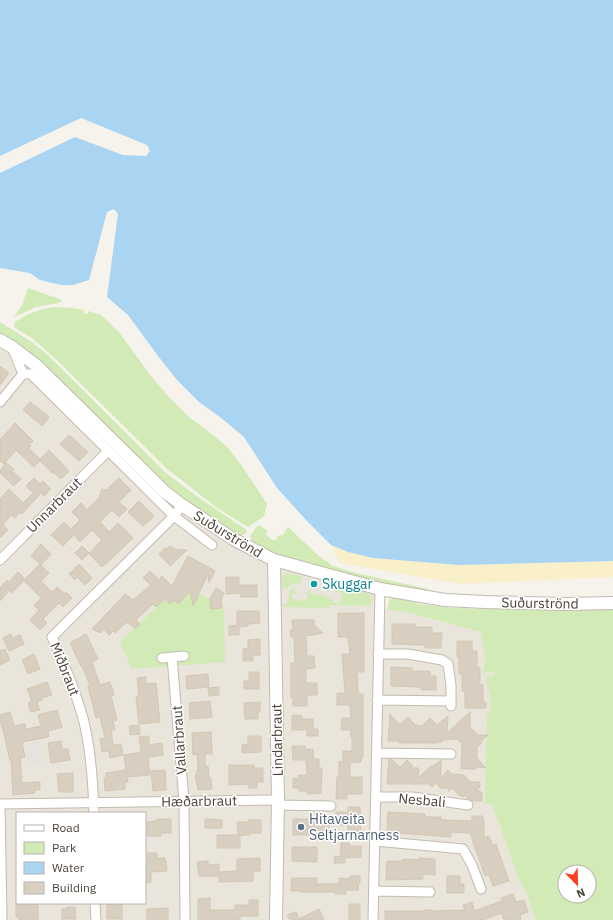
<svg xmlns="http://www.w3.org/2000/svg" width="613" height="920" viewBox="0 0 613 920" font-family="'IBM Plex Sans',sans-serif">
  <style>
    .residential { fill: #eae5da; fill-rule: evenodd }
    .green { fill: #d2eab5; fill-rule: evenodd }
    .sand { fill: #f9efc9 }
    .parking { fill: #e5e3e0 }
    .water { fill: #a9d4f2 }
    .building { fill: #d8cfc1; stroke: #d3c7b4 }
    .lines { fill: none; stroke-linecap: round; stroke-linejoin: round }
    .minor-casing { stroke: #c2bbae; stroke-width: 11 }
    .tertiary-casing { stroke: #c2bbae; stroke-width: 14 }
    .minor { stroke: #fff; stroke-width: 9 }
    .tertiary { stroke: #fff; stroke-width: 12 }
    .culture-dot { fill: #0f9aa8; stroke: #fff; stroke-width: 1.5 }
    .service-dot { fill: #5c6f8a; stroke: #fff; stroke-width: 1.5 }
    .labels { text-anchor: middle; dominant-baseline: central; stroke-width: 3; stroke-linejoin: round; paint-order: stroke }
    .street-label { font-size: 14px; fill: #4b4439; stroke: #fff }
    .culture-label { font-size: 14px; fill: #0d838f; stroke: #fff; text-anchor: start }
    .service-label { font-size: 14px; fill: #4e5e75; stroke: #fff; text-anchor: start }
  </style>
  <rect width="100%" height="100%" fill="#f6f3ec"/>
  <!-- residential -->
  <path class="residential" d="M0 340 233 539 380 589 387 610 402 611 481 632 485 657 483 669V673L495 672V675L487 676 490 691 491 708 486 804H492L519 880 525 889 536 920H0ZM17 813H145V903H17Z"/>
  <!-- green -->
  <path class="green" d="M28 288 62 300 59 303 36 307 14 317 23 303Z
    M54 307 74 308 84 310 83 313 87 314 89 311 101 315 118 331 154 380 169 397 189 417 217 438 228 448 242 466 267 504 264 516C262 518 249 526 248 527L217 508 166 468 61 364 33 339 14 327 15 322C27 314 40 309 54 307Z
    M0 322 32 342 48 355 166 473 202 500 244 528 247 531 245 534 239 537 166 487 0 335Z
    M258 525 267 530 266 535 268 537H270L271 540H277V536L283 535 288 527 319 556 333 566 356 573 428 589 427 593 403 589 286 560 253 544 250 536Z
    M286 573 302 576 301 582 290 585 287 589 282 588V576Z
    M182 585 210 599 211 609 224 608 225 662 132 669 120 642 165 599 170 604 174 600 178 604 186 595 178 586Z
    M335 585 369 594 372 597 371 606 329 605V608L283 607V604H287L290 591 294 586 296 592 295 595 292 594V597L296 602 299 599 306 600 308 596 306 593 309 591 310 594C315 593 318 597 324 595L329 599 332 598 333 603H338L342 599 341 594 339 592H335Z
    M392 598H404L419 604 453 608 480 609 613 607V920H536L525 889 519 880 492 804H485L487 714 490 713V691L488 690 486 676 495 675V672L483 673 485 657 481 632 402 611 387 610 389 600ZM565 872H589V896H565Z"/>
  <!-- sand -->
  <path class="sand" d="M331 545 348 552 373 558 459 565 613 561V577L460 584 340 563Z"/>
  <!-- parking -->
  <path class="parking" d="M38 738 42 762 27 764 24 751 29 750 28 741Z"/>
  <!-- water -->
  <path class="water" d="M0 0H613V561L459 565 373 558 348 552 331 545 306 520 277 488 244 437 220 417 199 402 177 380 158 356 128 315 107 297 118 214 114 209 107 212 89 280 73 285H61L40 280 30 273 0 268V173L75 137 123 155 146 156 150 151 147 145 81 118 0 156Z"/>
  <!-- building -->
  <path class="building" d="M0 366 9 373 0 385Z
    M30 402 49 417 42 426 23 410Z
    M15 423 33 441 29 444 31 446 29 448 40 459 49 450 69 471 61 479 53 472 52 473 40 461 34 467 16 450 4 464 0 461V440Z
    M69 435 88 452 79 461 60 444Z
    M6 463 14 469 12 471 21 479 14 486 0 473V471Z
    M34 478 40 484 43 481 51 489 44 496 41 493 22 514 20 512 15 518 11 515 3 525 8 530 0 538V499L9 489 23 503 33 493 26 486Z
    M119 478 131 490 119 502 127 509 119 517 112 510 100 522 109 532 118 523 133 538 105 565V564L102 567 89 554 102 540 92 530 80 542 74 535 63 546 51 535 64 522 71 529 80 520 72 512 81 503 87 510 99 498 102 489 106 490Z
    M139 501 154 516 143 526 128 512Z
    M41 544 51 554 41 565 49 573 41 581 52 592 57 587 65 594 66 592 72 598 63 607 59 603 43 619 47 623 40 630 30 620 39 610 34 605 41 598 24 581 12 593 10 590 0 601V588L7 580 9 582 18 572 25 579 40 564 31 556Z
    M82 546 89 553 82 560 75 553Z
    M170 546 174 549 187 550 170 566 159 554 165 548 166 549Z
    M188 556 215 571 209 583 208 574 193 606 190 591 178 604 174 600 170 604 165 599 156 607 153 604 136 620 140 624 135 629 127 622 115 633 113 631 109 635 104 629 100 633 92 629 125 594 133 600 151 585 143 578 150 571 159 580 162 576 172 586Z
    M79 564 92 578 85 585 77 577 75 580 69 574Z
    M226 577H239V585H257V597H241V593L226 594Z
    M216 588 224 593 221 600 222 608 211 609 210 599Z
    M237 611H259L260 623 248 624V626L239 627V635H229V626L237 625Z
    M338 613H364V672H357L358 694H363V758H361V762L350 763V777H362V794H347V799H336L337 777H339V761L343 762V751H352V737H351L350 730H341L342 718H351L350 705H337V693H345L342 654H350L348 637H338Z
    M292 620H314V625L323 633 306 636 307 656H314L315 668 306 669V683H317V695H307V706H293V698H291V663H295L294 637H291L290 630H293Z
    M392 624H415V627H432V633H442L441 648H425V645L392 644Z
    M11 634 12 638 20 635 24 644 9 651 3 638Z
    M86 634 98 659 92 662 100 685 110 682 114 695 111 696 117 720 113 721 115 730H111L113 745 121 744 123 755 110 758 109 751 102 752 100 739 105 738 100 717 96 718 88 687 90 686 82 666H81L70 643Z
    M260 639V655H253V661H243V649L248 648V640Z
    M457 641H472V651H477V668H480V685H483V702H486V708H465V691H462V674H459V657H457Z
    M5 649 10 660 0 665V651Z
    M34 654 40 669 28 674 22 660Z
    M391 667 412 668V671H430V676H436V690H421V687L391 686Z
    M249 672H259V689H244V681H249Z
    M208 674 209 687 187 689 186 676Z
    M146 677V684L156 683 160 722 139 724 136 697 139 696 137 678Z
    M47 682 52 695 42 698 43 700 37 702 40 710 31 712 28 703 32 701 27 689Z
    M219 687V695L209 696 208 688Z
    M210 701 212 717 190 719 189 703Z
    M260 702V712H258V719H245L244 703Z
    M57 710 62 727 48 731 49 737 22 742 25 757 20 758 22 783 40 782V790H35V793L13 795 11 760 10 761 4 734 0 720V715L10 712 14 726 25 724 26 729 41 726 38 715Z
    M470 712V727L478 735H488L480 742 482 743 477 747V758L486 768 476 767V769H461L462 744 457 739 442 740V742H438V743H399V741H388L390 714 400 725 408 717 415 725 422 726 430 718 437 725 448 716 447 733Z
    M293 715 302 716V719H313V729H318V736H307V730H292V716Z
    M139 725 140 734 130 735 129 726Z
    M211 732 212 754H205V766H208L209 778H211L212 789 198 790 195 775H197V770H198L197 754 193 755 192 733Z
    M149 736V745L162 743 163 755 148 757 150 775 127 777 128 782H125V789L105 791 104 778H106V773L126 770 124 755 141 752 139 737Z
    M248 736H261V752L242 753V745L248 744Z
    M61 741 62 749H68L70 760 51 763 48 743Z
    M292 746H305V749H313L314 759H319V768H322L321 793 307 794V791H299V788H293V778L298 779V775H307L306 760H293Z
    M389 759H391L400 767 407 760 412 765V768H419L418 778 431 766 432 767 441 760V778L448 770 452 774 464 775 471 782H480V787L477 789 482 793V801H472L468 799 464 795 463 797 461 795 460 796 452 788 449 791 446 787 444 789 443 787 441 789 436 783 432 787 429 784H387Z
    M229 765H254V768H263V782H257V788H249L248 784 229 785Z
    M165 770 166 790 153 791 151 771Z
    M73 773V792H59L57 774Z
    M348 807H360L361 832H348V825H329V831L309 830V835H293V819H323V817H336V812H348Z
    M388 812 425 814V817H441V820L472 821V816H483V821H484V838L489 836 493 846 496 844 509 881 493 886 489 875 485 876 470 833 451 832V837L399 833V831H387Z
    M157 819H171V833H161V836H147V822L157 821Z
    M205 819 222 820V828H205Z
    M248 820H261V833H250V835H246L240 836V848H217V835H238L237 822H248Z
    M341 843H349V846H361V857L345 858V863H334L335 856 340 857Z
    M292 847H317V862L292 861Z
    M147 853H157V858H165V861H166L167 871 151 872V882L145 883V863H148Z
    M260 858V871H253V881L219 882V876H199L197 862 208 861V865L219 864V872L237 871V859Z
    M419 858 435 859V875L423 874V879L386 880 387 861H403V859L419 860Z
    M350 876H360V883H359L358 890H346V894H335V892H300V891H291L292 878H317L316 884H339V878L350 879Z
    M447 876H460V884H464V893H447Z
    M513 894 516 902 524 900 528 912 520 915 521 920H504L502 913 483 920H385V911H424V910H432V911L465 910 463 905 472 902 474 911 502 901 501 898Z
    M210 898V910H235V905H249V900H258V916H240V920H198V899Z
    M16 903H38V920H19V917H16Z
    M107 903H122V919H107Z
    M349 904H360V920H349Z
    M67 907H75L76 919H62V909H67Z
    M168 908V920H147V909Z
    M319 909 324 920H290L287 915 296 912 299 919Z"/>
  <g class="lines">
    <defs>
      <path id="minor" d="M12 347 23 374
        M23 374H31L174 516 212 545
        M0 402 23 374
        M0 560 108 451
        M378 654H408L442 660 448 664 451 685V706
        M172 657 184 801 185 920
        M162 658 184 656
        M377 700 451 701
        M377 753 451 754
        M376 797H412L468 805
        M0 804 278 800
        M0 804 2 920
        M278 805 331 806
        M94 813C93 782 91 748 83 718 75 690 64 663 52 637L174 516 182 505
        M375 841 463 849 472 865 481 889
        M374 891 430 892
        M95 903 96 920
        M373 920 380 589"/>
      <path id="tertiary" d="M0 340 12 347 37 366 165 492 182 505 233 539 274 560 380 589 445 600 485 602 563 604 613 603
        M274 560 278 800 276 920"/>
    </defs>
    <!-- minor casing -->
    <use href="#minor" class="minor-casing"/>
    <!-- tertiary casing -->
    <use href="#tertiary" class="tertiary-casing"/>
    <!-- minor -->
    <use href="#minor" class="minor"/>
    <!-- tertiary -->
    <use href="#tertiary" class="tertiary"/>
  </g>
  <!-- markers -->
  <circle class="culture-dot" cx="314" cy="584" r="4"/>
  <circle class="service-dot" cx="301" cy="827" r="4"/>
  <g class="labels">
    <!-- street labels -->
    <g class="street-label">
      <text transform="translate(54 505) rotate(-45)">Unnarbraut</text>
      <text transform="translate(228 534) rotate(31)">Suðurströnd</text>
      <text transform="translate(540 603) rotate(1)">Suðurströnd</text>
      <text transform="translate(65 669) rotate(68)">Miðbraut</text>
      <text transform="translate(179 740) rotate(-94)">Vallarbraut</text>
      <text transform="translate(277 740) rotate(-91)">Lindarbraut</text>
      <text transform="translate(422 800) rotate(5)">Nesbali</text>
      <text transform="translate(199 801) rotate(-1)">Hæðarbraut</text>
    </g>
    <!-- culture labels -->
    <g class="culture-label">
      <text x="322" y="584">Skuggar</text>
    </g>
    <!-- service labels -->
    <g class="service-label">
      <text x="309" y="819">Hitaveita<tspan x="309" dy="16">Seltjarnarness</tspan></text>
    </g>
  </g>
  <!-- legend -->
  <rect x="16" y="812" width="130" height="92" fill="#ffffff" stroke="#b7b4b0"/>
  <rect x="24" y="825" width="20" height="6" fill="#ffffff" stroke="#b7b4b0"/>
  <text x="52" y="832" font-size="12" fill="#4b4439">Road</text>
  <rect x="24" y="842" width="20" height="12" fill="#d2eab5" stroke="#b7b4b0"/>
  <text x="52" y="852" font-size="12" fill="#4b4439">Park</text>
  <rect x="24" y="862" width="20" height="12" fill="#a9d4f2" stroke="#b7b4b0"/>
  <text x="52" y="872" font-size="12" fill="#4b4439">Water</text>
  <rect x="24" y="882" width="20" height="12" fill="#d8cfc1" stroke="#b7b4b0"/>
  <text x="52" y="892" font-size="12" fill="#4b4439">Building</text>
  <!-- north arrow -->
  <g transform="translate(577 884) rotate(157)"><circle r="19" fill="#ffffff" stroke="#b7b4b0"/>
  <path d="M0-3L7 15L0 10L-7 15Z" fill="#fc3f1d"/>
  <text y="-6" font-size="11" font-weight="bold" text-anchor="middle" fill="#4b4439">N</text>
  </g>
</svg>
